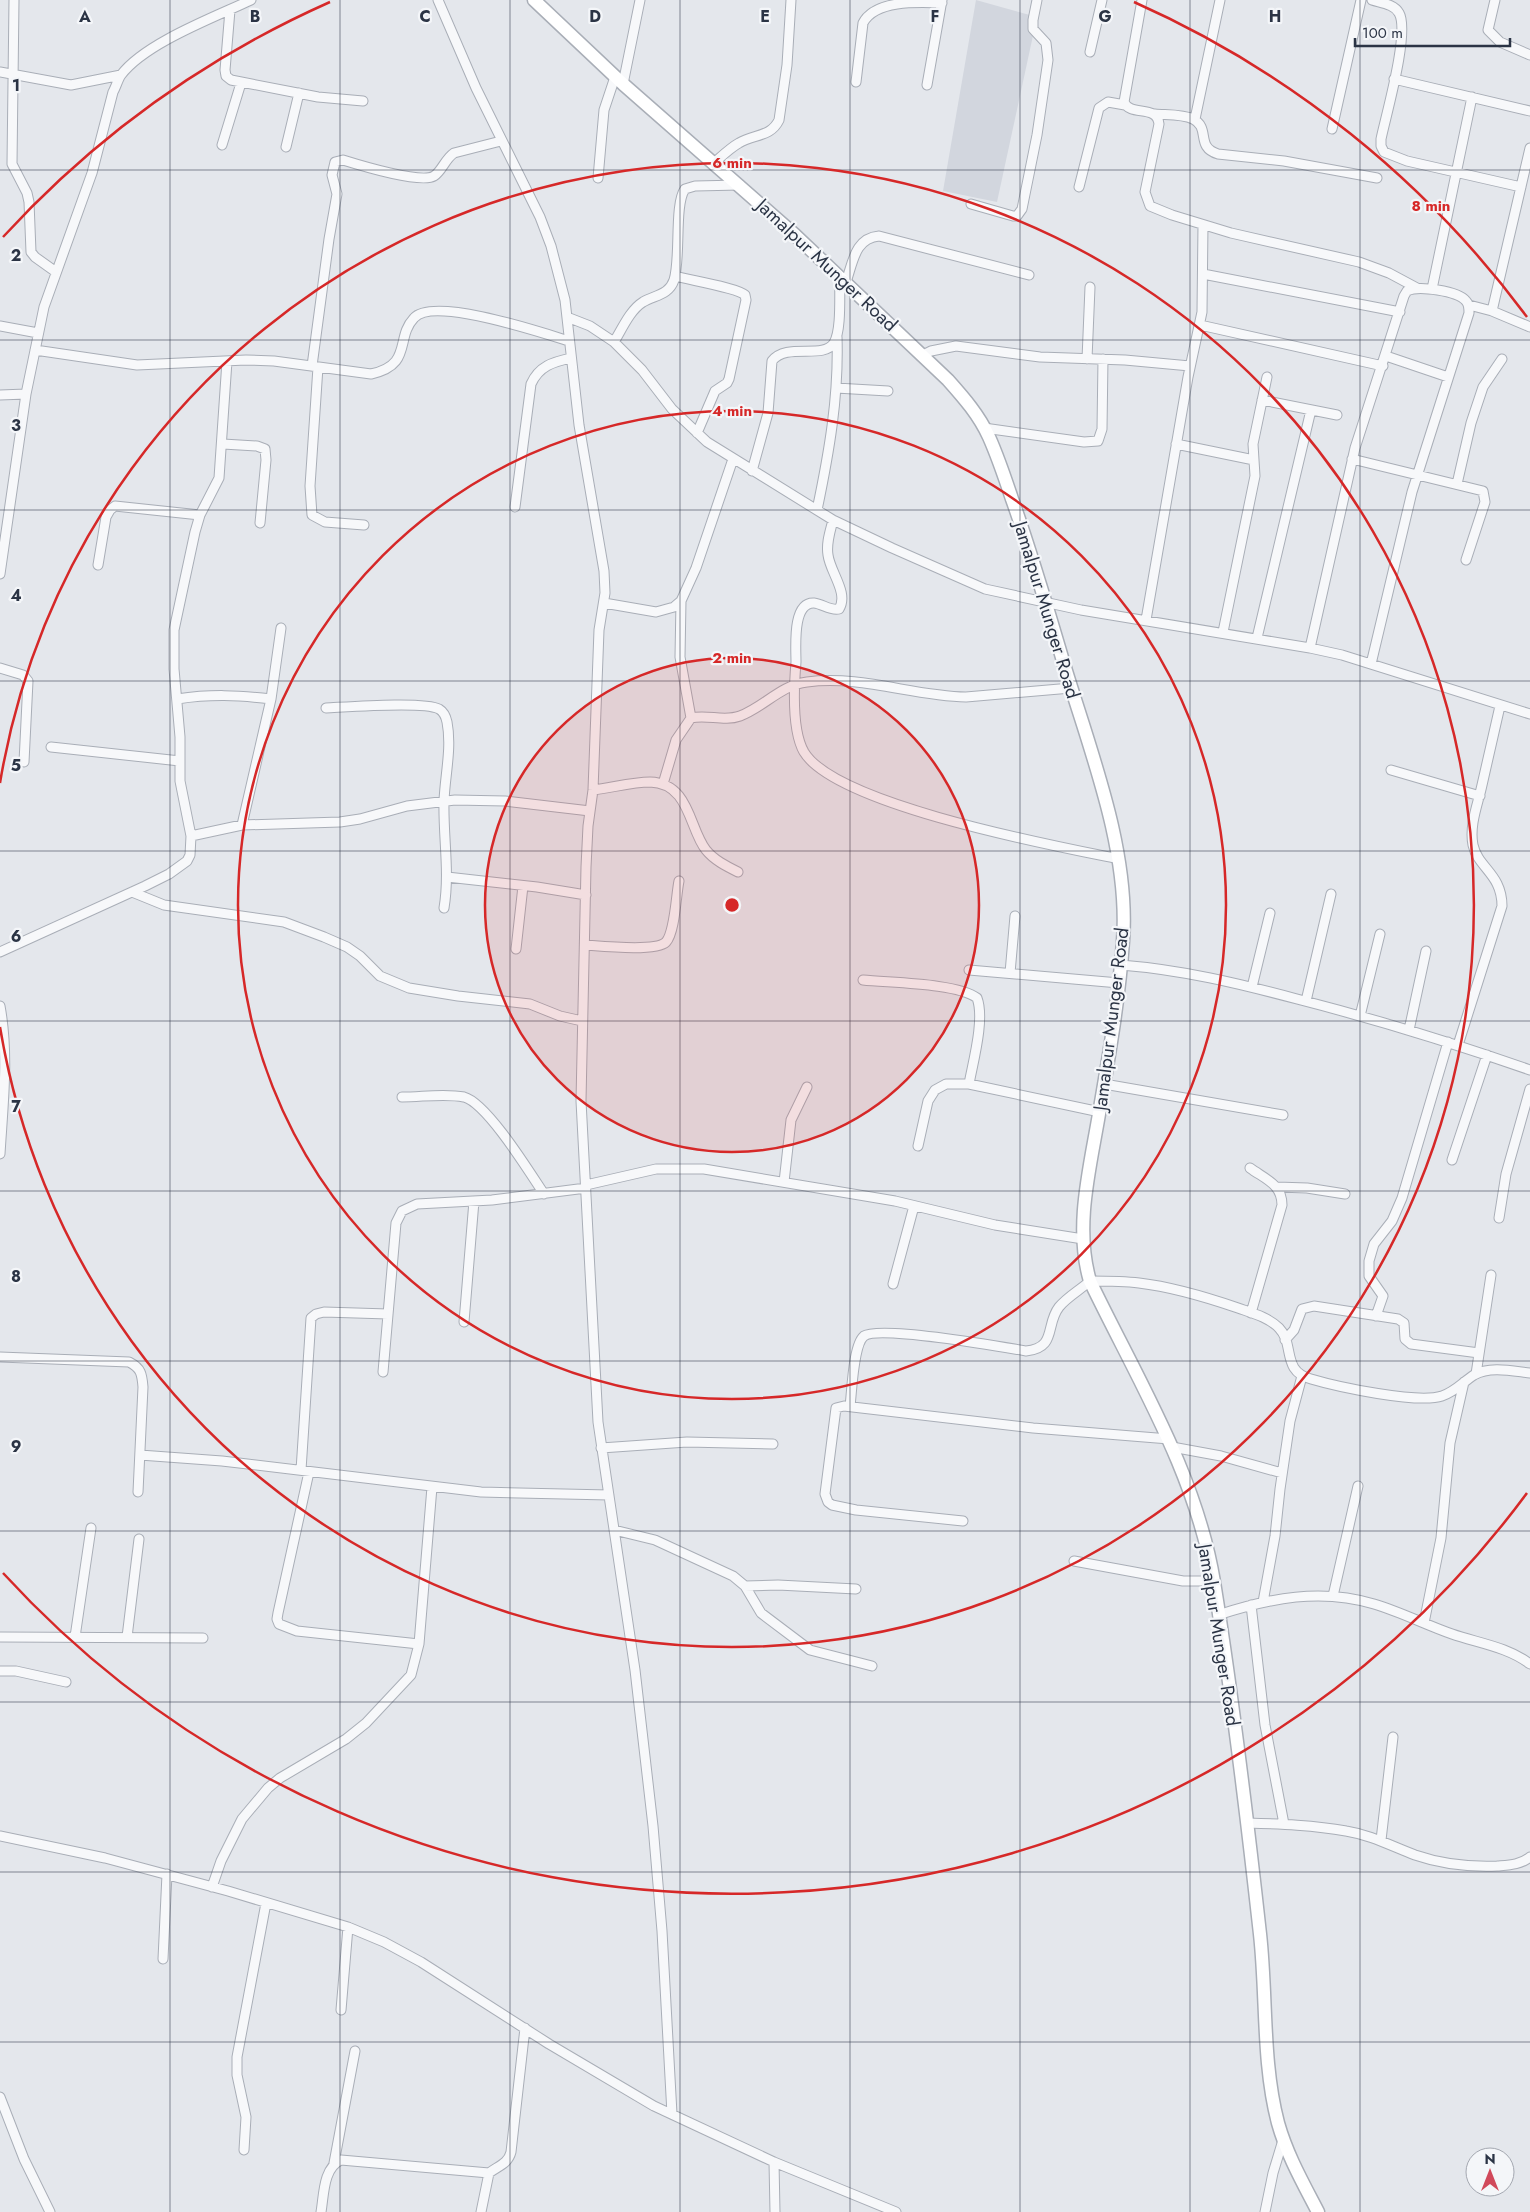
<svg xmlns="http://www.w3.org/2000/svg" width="1530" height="2212" viewBox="0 0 1530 2212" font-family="Jost,sans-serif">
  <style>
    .built { fill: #d2d6de }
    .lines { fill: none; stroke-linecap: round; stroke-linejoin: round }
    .street-casing { stroke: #a9aeb7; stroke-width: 11 }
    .secondary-casing { stroke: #a9aeb7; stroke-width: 15 }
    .street { stroke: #f7f8fa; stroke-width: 9 }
    .secondary { stroke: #fff; stroke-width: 12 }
    .grid { fill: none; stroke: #2b3445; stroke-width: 1; stroke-opacity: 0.55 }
    .ring { fill: none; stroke: #d62828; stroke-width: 2.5 }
    .labels { text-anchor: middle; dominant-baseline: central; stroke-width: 4.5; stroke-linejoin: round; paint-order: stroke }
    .street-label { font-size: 19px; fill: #2b3445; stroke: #f4f6f9 }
    .grid-label { font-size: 16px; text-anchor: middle; font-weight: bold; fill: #2b3445; stroke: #f4f6f9; stroke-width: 4.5; stroke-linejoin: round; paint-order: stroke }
    .centre { fill: #d62828; stroke: #f4f6f9; stroke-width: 2.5 }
    .ring-label { font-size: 15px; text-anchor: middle; font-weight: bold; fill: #d62828; stroke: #f4f6f9; stroke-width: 4.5; stroke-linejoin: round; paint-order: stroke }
  </style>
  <rect width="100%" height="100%" fill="#e4e7ec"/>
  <!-- built -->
  <path class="built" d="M976 0 1037 17 997 202 943 191Z"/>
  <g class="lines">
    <defs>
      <path id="street" d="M14 0 12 164 27 193 29 202 31 252 35 257 56 272
        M438 0 476 88 540 217 551 246 565 300 579 425 604 571 605 593 599 630 593 790 588 826 586 867 581 1101 598 1422 635 1670 653 1826 662 1931 672 2114
        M1142 0 1124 102C1130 117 1157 104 1159 124L1145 192 1150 206 1172 215 1231 233 1359 262 1389 273 1417 288
        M1372 0C1381 3 1394 4 1399 13 1410 32 1386 115 1381 139V146L1384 152 1407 161 1521 187
        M1495 0 1488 30 1500 42 1530 55
        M230 10 225 70 226 76 231 80 318 97 363 101
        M1090 52 1102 0
        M0 72 71 85 121 75
        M1394 79 1530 111
        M856 82 863 23C875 0 917 2 942 3
        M623 84 640 0
        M927 85 942 0
        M1155 114C1166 115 1183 114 1193 119 1211 128 1195 147 1218 154L1284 161 1377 178
        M1195 119 1220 0
        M1332 129 1361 0
        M222 145 241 83
        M286 147 299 93
        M714 163C722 156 730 148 739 143 754 134 771 137 779 120L787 65 791 0
        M598 178 604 110 615 77
        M1079 187 1099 108 1108 102 1125 105
        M971 204 1013 216H1017L1022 209 1037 135 1048 60 1046 43 1033 29V20L1037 0
        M1203 274 1400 312
        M675 276C689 280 738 288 745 295L746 300 729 379 727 383 715 391 697 433
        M846 282C853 262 855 238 879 236L1029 275
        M1432 289 1472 97
        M1469 305 1492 311 1530 327
        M1492 311 1530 148
        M567 317 590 326 614 342 642 370 672 409 707 442 833 520 892 548 985 589 1081 610 1310 648 1342 655 1530 714
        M1200 325 1383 366
        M0 326 38 333
        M614 342C622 329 630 310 643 302 655 295 669 295 674 280 681 258 674 204 685 189L695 186 740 185
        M35 350 137 365 246 360 274 361 371 374C413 365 395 338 414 318 433 296 543 333 569 341
        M923 355 931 351 956 346 1040 357 1125 360 1190 366
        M1386 356 1448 377
        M1087 359 1090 287
        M312 366 329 239 337 194 332 175 335 162 343 160C359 165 421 184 434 176 442 171 445 159 454 153L501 141
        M318 367 310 486 312 515 325 522 364 525
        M836 388 888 391
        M0 395 26 394
        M1262 400 1337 415
        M984 428 1084 442 1098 441 1102 429 1103 359
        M223 444 257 446 265 449 266 460 260 523
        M1176 444 1254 460
        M1352 459 1483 491 1485 502 1466 560
        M752 471 768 413 772 361C787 342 823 360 834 343 842 329 839 293 840 276
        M1457 484 1471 423 1483 387 1502 359
        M515 507 531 384C539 366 553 362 571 358
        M817 510C829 453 839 396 837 337
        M833 520C830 532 826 543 828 555 830 572 849 593 839 609 830 611 823 604 814 603 792 602 796 647 796 662 794 686 792 731 804 752 836 805 1055 846 1119 859
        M98 565 106 517 110 510 115 506 200 515
        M0 574 26 394 44 307 92 173 113 92C116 87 118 79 121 75 145 43 215 17 251 0
        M681 601 680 657 691 718
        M604 603 656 612 674 607 681 601 696 568 733 459
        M1146 620 1188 377 1202 312 1203 225
        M1223 632 1255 476 1253 444 1267 377
        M1257 638 1311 410
        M1310 648 1355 448 1404 296 1407 291C1418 285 1458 291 1466 301 1469 304 1469 308 1469 313L1412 492 1371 664
        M0 668 23 675 28 681 24 762
        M177 699C211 694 237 695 271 699
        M326 708C347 707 424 701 439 709 444 712 446 717 447 722 452 748 445 775 444 801 443 837 450 872 444 908
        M51 747 180 761
        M1391 770 1480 796
        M663 784 676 740 691 718C707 714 724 722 740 716 764 707 781 685 807 682 861 675 913 696 966 697L1071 688
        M593 790C611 788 632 782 650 782 690 783 689 829 706 850 714 860 726 866 738 872
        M242 825 271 699 281 628
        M191 836 242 825 340 822 360 819 407 806 455 800 505 801 590 811
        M447 877 537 887 586 895
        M132 892 164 905 284 922 324 937 347 947 360 956 380 976 409 988 458 996 530 1004 560 1016 582 1021
        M585 945C600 946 656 952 666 942 675 932 676 895 679 881
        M516 949 523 886
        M0 952 145 886 169 874 187 861 190 855 191 836 180 781V737L174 669V630L195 532 200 515 219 478 227 361
        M1121 965C1183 970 1237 983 1297 999 1375 1019 1453 1043 1530 1070
        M969 970 1119 983
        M1010 973 1015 916
        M863 980C890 983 957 983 977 998 985 1019 973 1062 969 1084
        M1252 987 1270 913
        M1306 1001 1331 894
        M0 1006C9 1055 3 1104 0 1154
        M1360 1016 1380 934
        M1409 1030 1426 951
        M1458 1045 1502 906C1502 874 1478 868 1473 845 1469 825 1478 804 1482 785 1488 759 1494 732 1500 706
        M1104 1084 1283 1115
        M402 1097C422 1097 445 1093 464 1097 487 1103 530 1173 544 1194
        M918 1146 928 1101 935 1090 946 1084H969L1100 1112
        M1452 1160 1487 1055
        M1250 1168C1265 1179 1282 1184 1282 1205L1251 1313
        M784 1182 791 1120 807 1087
        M586 1185 656 1169H704L895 1201 995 1225 1083 1239
        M1277 1187 1307 1188 1345 1194
        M1499 1218 1506 1174 1530 1089
        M893 1284 914 1206
        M1376 1316 1383 1296 1369 1276V1261L1374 1244 1392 1221 1402 1198 1448 1042
        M464 1322 474 1201
        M1285 1340 1294 1330 1302 1309 1314 1306 1398 1319 1404 1323 1405 1339 1411 1344 1479 1353
        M0 1357 129 1362C141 1368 142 1374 143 1387L138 1492
        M383 1372 396 1223 402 1211 417 1204 492 1200 586 1188
        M1476 1374 1491 1275
        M850 1406C852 1392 853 1345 864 1336 879 1325 1003 1347 1026 1351 1057 1348 1045 1325 1059 1307 1067 1297 1080 1290 1090 1281 1106 1281 1123 1281 1139 1283 1173 1287 1206 1297 1238 1308 1252 1313 1268 1317 1279 1328 1295 1344 1281 1371 1311 1379 1338 1387 1418 1404 1442 1396 1455 1392 1463 1382 1474 1375 1490 1366 1512 1371 1530 1373
        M1172 1447 1221 1456 1282 1473
        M601 1448 687 1442 773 1444
        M140 1455 222 1461 481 1492 609 1495
        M301 1470 311 1318 316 1314 324 1312 388 1314
        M309 1472 278 1613 277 1619 279 1624 297 1631 419 1644
        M963 1521 856 1510 832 1505 828 1502 825 1494 836 1408 844 1406 1033 1428 1169 1439
        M614 1530 655 1540 733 1576 745 1586 761 1613 810 1650 872 1666
        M1074 1561 1183 1581H1214
        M745 1586 778 1585 856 1589
        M1333 1596 1358 1486
        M1263 1602 1275 1536 1280 1489 1290 1421 1302 1376
        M1251 1605 1265 1725 1284 1824
        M1218 1615C1270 1598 1321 1588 1374 1604 1401 1612 1426 1625 1452 1634 1478 1643 1508 1647 1530 1664
        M1424 1623 1441 1538 1450 1443 1464 1382
        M0 1637 203 1638
        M75 1637 91 1528
        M127 1637 139 1539
        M0 1671H16L66 1682
        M1247 1823C1280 1824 1314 1825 1346 1831 1371 1835 1391 1846 1415 1855 1441 1864 1470 1867 1497 1866 1509 1865 1520 1865 1530 1857
        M0 1836 105 1858 228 1891 348 1927 384 1942 421 1962 549 2044 654 2106 774 2162 896 2212
        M1381 1840 1393 1737
        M212 1887 221 1861 242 1819 268 1788 280 1778 346 1739 366 1723 411 1675 419 1644 432 1487
        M163 1959 167 1874
        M341 2010 348 1927
        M0 2097 24 2159 50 2212
        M244 2150 246 2117 237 2075V2057L266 1903
        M774 2162 775 2212
        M334 2163 355 2051
        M321 2212C324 2195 323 2168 341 2160L489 2173
        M481 2212 489 2173C498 2166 508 2164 511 2152L525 2028
        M1265 2212 1273 2173 1283 2140"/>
      <path id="secondary" d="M534 0 623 84 795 235 948 380C964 398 979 415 989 437 998 457 1005 478 1012 499 1031 552 1047 607 1063 661 1089 748 1130 849 1123 941 1119 999 1109 1056 1099 1114 1090 1168 1074 1227 1090 1281 1137 1379 1196 1473 1214 1582 1233 1699 1247 1817 1260 1934 1267 1997 1262 2062 1278 2123 1287 2155 1303 2183 1318 2212"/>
    </defs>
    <!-- street casing -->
    <use href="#street" class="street-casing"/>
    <!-- secondary casing -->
    <use href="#secondary" class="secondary-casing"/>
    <!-- street -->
    <use href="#street" class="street"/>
    <!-- secondary -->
    <use href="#secondary" class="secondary"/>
  </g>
  <!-- grid -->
  <path class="grid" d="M170 0V2212M340 0V2212M510 0V2212M680 0V2212M850 0V2212M1020 0V2212M1190 0V2212M1360 0V2212M0 170H1530M0 340H1530M0 510H1530M0 681H1530M0 851H1530M0 1021H1530M0 1191H1530M0 1361H1530M0 1531H1530M0 1702H1530M0 1872H1530M0 2042H1530"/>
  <!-- distance rings -->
  <circle cx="732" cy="905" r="247" fill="#d62828" fill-opacity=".12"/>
  <g class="ring">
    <circle cx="732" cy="905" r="247"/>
    <circle cx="732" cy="905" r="494"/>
    <path d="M0 783A742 742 0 1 1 0 1027"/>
    <path d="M1527 1493A989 989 0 0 1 3 1573M3 237A989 989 0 0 1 330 2M1134 2A989 989 0 0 1 1527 317"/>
  </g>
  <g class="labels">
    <!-- street labels -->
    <g class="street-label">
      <text transform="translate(827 265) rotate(43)">Jamalpur Munger Road</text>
      <text transform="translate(1047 610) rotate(73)">Jamalpur Munger Road</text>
      <text transform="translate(1111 1019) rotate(-83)">Jamalpur Munger Road</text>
      <text transform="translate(1219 1635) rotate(81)">Jamalpur Munger Road</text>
    </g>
  </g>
  <g class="grid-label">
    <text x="85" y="22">A</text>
    <text x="255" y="22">B</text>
    <text x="425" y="22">C</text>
    <text x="595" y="22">D</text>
    <text x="765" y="22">E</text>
    <text x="935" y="22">F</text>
    <text x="1105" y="22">G</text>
    <text x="1275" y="22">H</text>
    <text x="16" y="91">1</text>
    <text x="16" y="261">2</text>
    <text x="16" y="431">3</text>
    <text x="16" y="601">4</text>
    <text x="16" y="771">5</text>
    <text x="16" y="942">6</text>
    <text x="16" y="1112">7</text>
    <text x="16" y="1282">8</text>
    <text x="16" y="1452">9</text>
  </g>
  <circle cx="732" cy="905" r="8" class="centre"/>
  <g class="ring-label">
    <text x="732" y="168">6 min</text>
    <text x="1431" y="211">8 min</text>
    <text x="732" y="416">4 min</text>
    <text x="732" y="663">2 min</text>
  </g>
  <!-- north arrow -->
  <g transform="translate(1490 2172)"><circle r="24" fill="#f4f6f9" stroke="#a4a8b1"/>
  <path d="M0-4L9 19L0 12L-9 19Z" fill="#d1495b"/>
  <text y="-8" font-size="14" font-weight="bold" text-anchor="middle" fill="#2b3445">N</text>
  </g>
  <!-- scale -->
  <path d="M1355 38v8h155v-8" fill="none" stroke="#2b3445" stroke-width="2.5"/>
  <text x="1362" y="38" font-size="15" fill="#2b3445" stroke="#f4f6f9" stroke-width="4" paint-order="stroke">100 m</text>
</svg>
